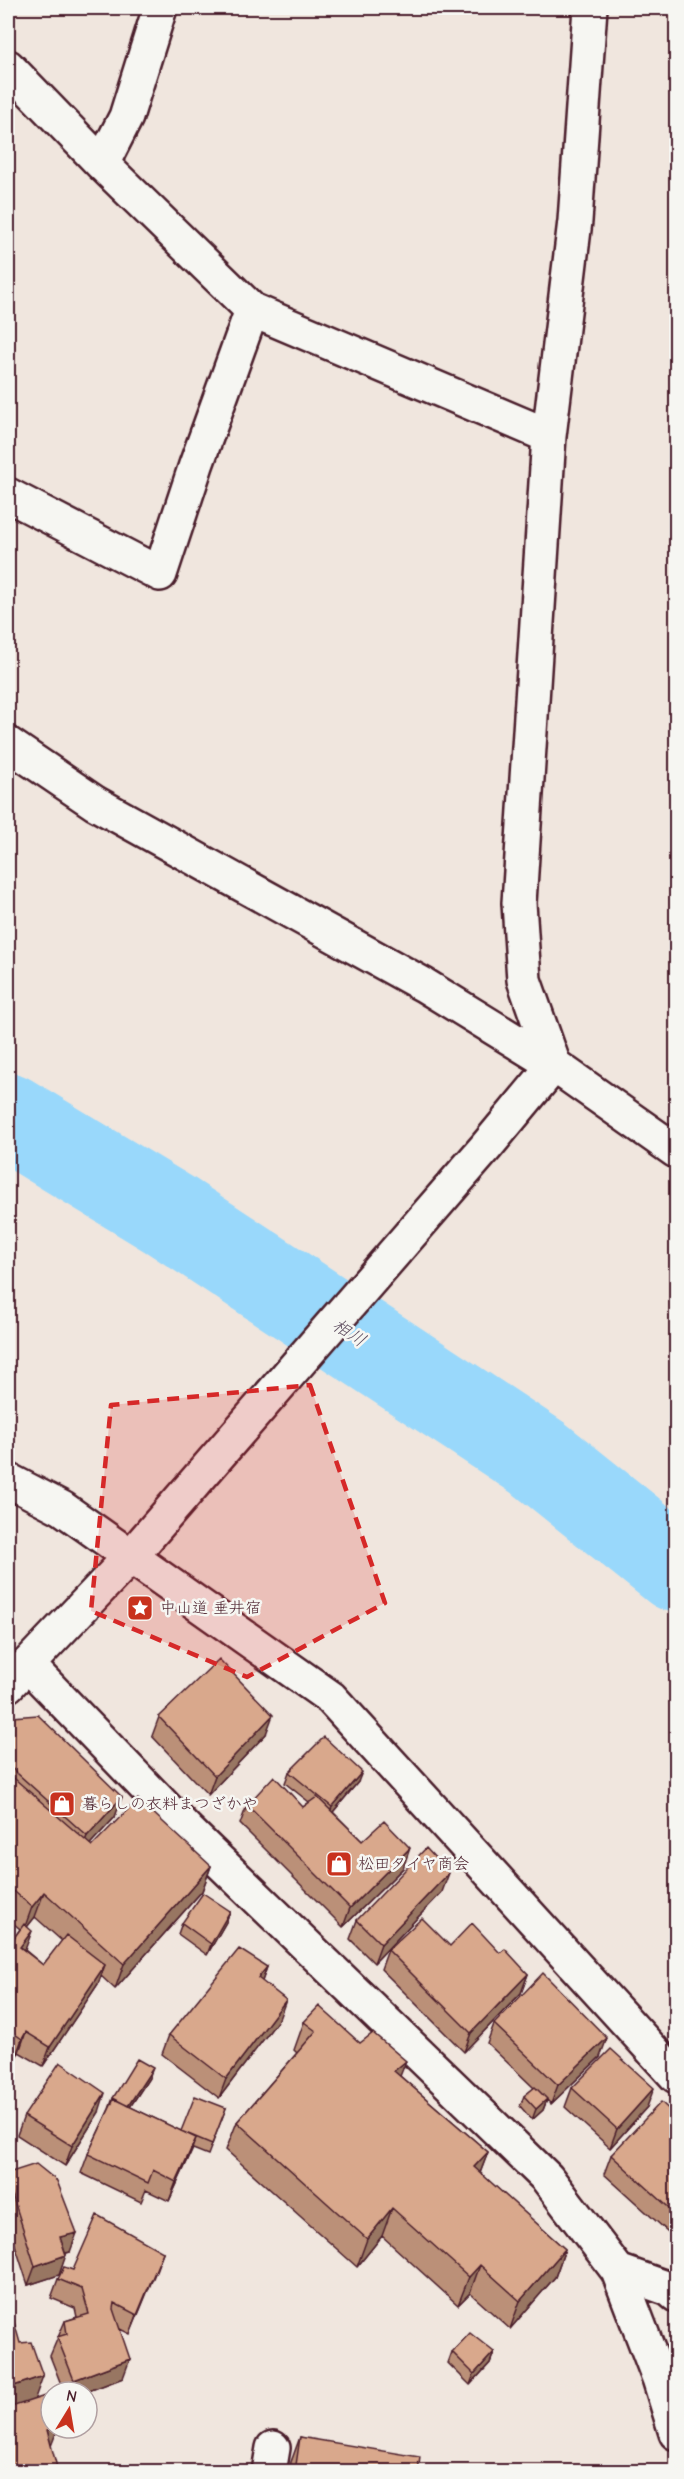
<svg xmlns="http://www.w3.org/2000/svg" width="684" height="2479" viewBox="0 0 684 2479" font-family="'Comic Neue','Klee One',sans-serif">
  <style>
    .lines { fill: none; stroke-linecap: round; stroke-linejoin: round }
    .river { stroke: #99d8fb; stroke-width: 88 }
    .minor-casing { stroke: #4a1f2b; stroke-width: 38 }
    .minor { stroke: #f6f6f2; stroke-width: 33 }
    .wall { fill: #bb9078; stroke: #4a1f2b; stroke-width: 1.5; fill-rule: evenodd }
    .shaded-wall { fill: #987662; stroke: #4a1f2b; stroke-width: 1.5 }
    .building { fill: #d9a88c; stroke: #4a1f2b; stroke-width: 1.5 }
    .marked { fill: #d62828; fill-opacity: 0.2; stroke: #d62828; stroke-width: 4.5; stroke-dasharray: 12 8; stroke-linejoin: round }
    .labels { text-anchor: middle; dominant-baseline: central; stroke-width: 5; stroke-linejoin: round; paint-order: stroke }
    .poi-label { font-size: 16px; fill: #4a1f2b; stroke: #f6f6f2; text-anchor: start }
    .water-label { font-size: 18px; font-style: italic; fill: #5e4d5f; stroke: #f6f6f2 }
  </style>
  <rect width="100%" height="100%" fill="#f0e6de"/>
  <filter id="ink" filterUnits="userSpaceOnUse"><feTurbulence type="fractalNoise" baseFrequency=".0167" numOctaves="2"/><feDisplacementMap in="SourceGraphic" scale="12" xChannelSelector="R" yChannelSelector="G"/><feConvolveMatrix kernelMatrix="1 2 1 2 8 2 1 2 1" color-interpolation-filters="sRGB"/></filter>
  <g filter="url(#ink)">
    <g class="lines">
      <!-- river -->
      <path class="river" d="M8 1117 170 1215 540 1459 676 1568"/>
      <defs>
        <path id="minor" d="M8 67 102 164 252 310 549 436
          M102 164 126 117 160 8
          M8 495 160 574 196 465 252 310
          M8 744 95 803 424 985 554 1065 676 1151
          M554 1065 524 980 519 903 549 436 575 221 590 8
          M8 1480 62 1508 331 1698 676 2076
          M28 1665 187 1830 547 2178 618 2271 659 2378 676 2433
          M8 1685 131 1556 486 1147 554 1065
          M618 2271 669 2289 676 2295
          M269 2472 273 2448"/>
      </defs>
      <!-- minor casing -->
      <use href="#minor" class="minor-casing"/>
      <!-- minor -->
      <use href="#minor" class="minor"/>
    </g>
    <!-- wall -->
    <path class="wall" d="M159 1717 266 1734 208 1795 152 1736Z
      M8 1722 115 1817 90 1844 92 1846 211 1866 202 1891 115 1989 101 1976 98 1984 43 2066 19 2052 15 2058 8 2053V1946L20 1929 8 1919ZM35 1917 62 1941 43 1965 25 1950 27 1927Z
      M289 1772 358 1782 333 1812 362 1841 403 1868 343 1927 240 1824 247 1805 303 1807 309 1802 285 1783Z
      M442 1892 374 1963 350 1939 357 1920Z
      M230 1911 226 1922 207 1955 178 1934 182 1923Z
      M450 1946 500 1953 528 1974 521 1993 464 2052 381 1969 388 1950Z
      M267 1967 262 1981 279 2019 219 2098 162 2054 169 2035Z
      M304 2022 360 2043 400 2076 488 2152 480 2173 565 2249 555 2277 510 2329 470 2293 458 2305 382 2236 357 2267 226 2150 237 2122 297 2053 294 2050Z
      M494 2024 600 2057 551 2104 547 2100 543 2110 532 2120 520 2106 524 2096 534 2088 487 2043Z
      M149 2078 130 2107 181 2131 226 2108 208 2155 193 2149 169 2201 146 2190 141 2202 81 2173 88 2154 109 2109 113 2098Z
      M572 2088 647 2107 610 2148 565 2107Z
      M99 2112 65 2166 17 2135 24 2116Z
      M676 2116V2239L604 2174 611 2155Z
      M8 2173 70 2252 66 2253 59 2275 28 2285 8 2223Z
      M163 2252 130 2334 120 2329 123 2378 86 2392H64L50 2356 65 2321 77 2317 75 2308 51 2298 58 2279 73 2270Z
      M452 2352H494L490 2363 470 2385 448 2363Z
      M300 2437 418 2472H290L291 2462Z"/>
    <!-- shaded-wall -->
    <path class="shaded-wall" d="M273 1715 266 1734 208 1795 215 1776Z
      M362 1772 358 1782 328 1818 332 1807Z
      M122 1797 115 1817 80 1855 87 1836Z
      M410 1848 403 1868 343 1927 350 1908Z
      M211 1866 202 1891 115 1989 124 1964Z
      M449 1873 442 1892 374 1963 381 1944Z
      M44 1892 35 1917 23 1932 32 1907Z
      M230 1911 226 1922 207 1955 211 1944Z
      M32 1931 25 1950 20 1947Z
      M105 1965 98 1984 43 2066 50 2047Z
      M267 1967 260 1987 258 1978Z
      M528 1974 521 1993 464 2052 471 2033Z
      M286 2000 279 2019 219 2098 226 2079Z
      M26 2032 19 2052 15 2058 22 2039Z
      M607 2038 600 2057 551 2104 558 2085Z
      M406 2061 395 2089 394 2071Z
      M153 2068 149 2078 124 2116 128 2106Z
      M654 2088 647 2107 610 2148 617 2129Z
      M105 2093 99 2112 65 2166 72 2146Z
      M547 2099 543 2110 532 2120 536 2109Z
      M196 2138 189 2157 169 2201 176 2182Z
      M488 2152 477 2181 474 2167Z
      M392 2208 382 2236 357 2267 367 2239Z
      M77 2233 70 2252 53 2256 60 2237Z
      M565 2249 555 2277 510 2329 520 2301Z
      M163 2252 156 2271 130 2334 137 2315Z
      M66 2255 59 2275 28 2285 35 2266Z
      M480 2265 470 2293 458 2305 469 2277Z
      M494 2352 490 2363 470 2385 474 2374Z
      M130 2359 123 2378 86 2392H70L74 2380Z
      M43 2376 34 2401 8 2410V2388Z
      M56 2428H58L51 2446 47 2430Z"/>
    <!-- building -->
    <path class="building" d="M219 1659 273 1715 215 1776 159 1717Z
      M38 1715 122 1797 87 1836 8 1765V1722L12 1717Z
      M324 1737 362 1772 332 1807 289 1772Z
      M8 1773 92 1846 138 1799 211 1866 124 1964 44 1892 32 1907 8 1886Z
      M274 1776 303 1807 317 1797 362 1841 384 1821 410 1848 350 1908 247 1805Z
      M426 1848 449 1873 381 1944 357 1920Z
      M203 1893 230 1911 211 1944 182 1923Z
      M422 1918 450 1946 472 1923 500 1953 505 1949 528 1974 471 2033 388 1950Z
      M24 1924 32 1931 20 1947 43 1965 66 1935 105 1965 50 2047 26 2032 22 2039 8 2029V1946Z
      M239 1949 267 1967 258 1978 286 2000 226 2079 169 2035Z
      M543 1973 607 2038 558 2085 494 2024Z
      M319 2006 360 2043 373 2033 406 2061 394 2071 488 2152 474 2167 565 2249 520 2301 480 2265 469 2277 392 2208 367 2239 237 2122 316 2031 304 2022Z
      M611 2049 654 2088 617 2129 572 2088Z
      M137 2059 153 2068 128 2106 113 2098Z
      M60 2062 105 2093 72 2146 24 2116Z
      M535 2087 547 2099 536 2109 524 2096Z
      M195 2096 226 2108 212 2144 181 2131Z
      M114 2099 196 2138 176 2182 153 2170 148 2183 88 2154Z
      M661 2102 676 2116V2214L611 2155Z
      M36 2164 57 2181 77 2233 60 2237 66 2255 35 2266 8 2182V2173Z
      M97 2215 163 2252 137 2315 114 2303 113 2309 130 2359 74 2380 57 2337 67 2334 65 2321 89 2314 82 2289 58 2279 64 2267 73 2270Z
      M8 2301 20 2343 31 2342 43 2376 8 2388Z
      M470 2333 494 2352 474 2374 452 2352Z
      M45 2396 51 2410V2428H56L47 2430 58 2471 71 2468 72 2472H8V2408Z
      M300 2437 420 2457 418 2472H295Z"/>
  </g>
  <!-- marked area -->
  <path class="marked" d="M310 1385 385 1603 247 1677 91 1611 111 1405Z"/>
  <!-- icons -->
  <defs>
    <symbol id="sight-square" viewBox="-11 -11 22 22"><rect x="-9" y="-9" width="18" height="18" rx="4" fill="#c8321e" stroke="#f6f6f2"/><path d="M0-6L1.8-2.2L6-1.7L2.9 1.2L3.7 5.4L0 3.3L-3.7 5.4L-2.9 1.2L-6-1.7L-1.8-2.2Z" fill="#fff"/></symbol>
    <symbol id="shop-square" viewBox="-11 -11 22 22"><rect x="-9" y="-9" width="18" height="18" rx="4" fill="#c8321e" stroke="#f6f6f2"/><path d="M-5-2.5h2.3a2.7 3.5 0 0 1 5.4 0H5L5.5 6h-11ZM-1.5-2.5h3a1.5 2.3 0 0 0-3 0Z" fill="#fff"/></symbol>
  </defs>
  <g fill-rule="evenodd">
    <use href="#sight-square" x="125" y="1593" width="30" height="30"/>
    <use href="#shop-square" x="47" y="1789" width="30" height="30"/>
    <use href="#shop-square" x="324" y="1849" width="30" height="30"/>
  </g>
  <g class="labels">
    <!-- poi labels -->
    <g class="poi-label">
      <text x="160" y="1608">中山道 垂井宿</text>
      <text x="82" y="1804">暮らしの衣料まつざかや</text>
      <text x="358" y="1864">松田タイヤ商会</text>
    </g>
    <!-- water labels -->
    <g class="water-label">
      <text transform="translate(349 1333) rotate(33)">相川</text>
    </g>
  </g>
  <!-- margin -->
  <rect width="684" height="2479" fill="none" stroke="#f6f6f2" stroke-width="30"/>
  <rect x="15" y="15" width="654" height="2449" fill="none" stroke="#4a1f2b" stroke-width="2" filter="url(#ink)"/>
  <!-- north arrow -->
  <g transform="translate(69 2410) rotate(11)"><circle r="28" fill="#f6f6f2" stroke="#b1a0a2" stroke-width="1.5"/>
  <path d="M0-4.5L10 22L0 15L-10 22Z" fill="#c8321e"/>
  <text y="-9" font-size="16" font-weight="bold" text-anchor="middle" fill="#4a1f2b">N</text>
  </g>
</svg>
